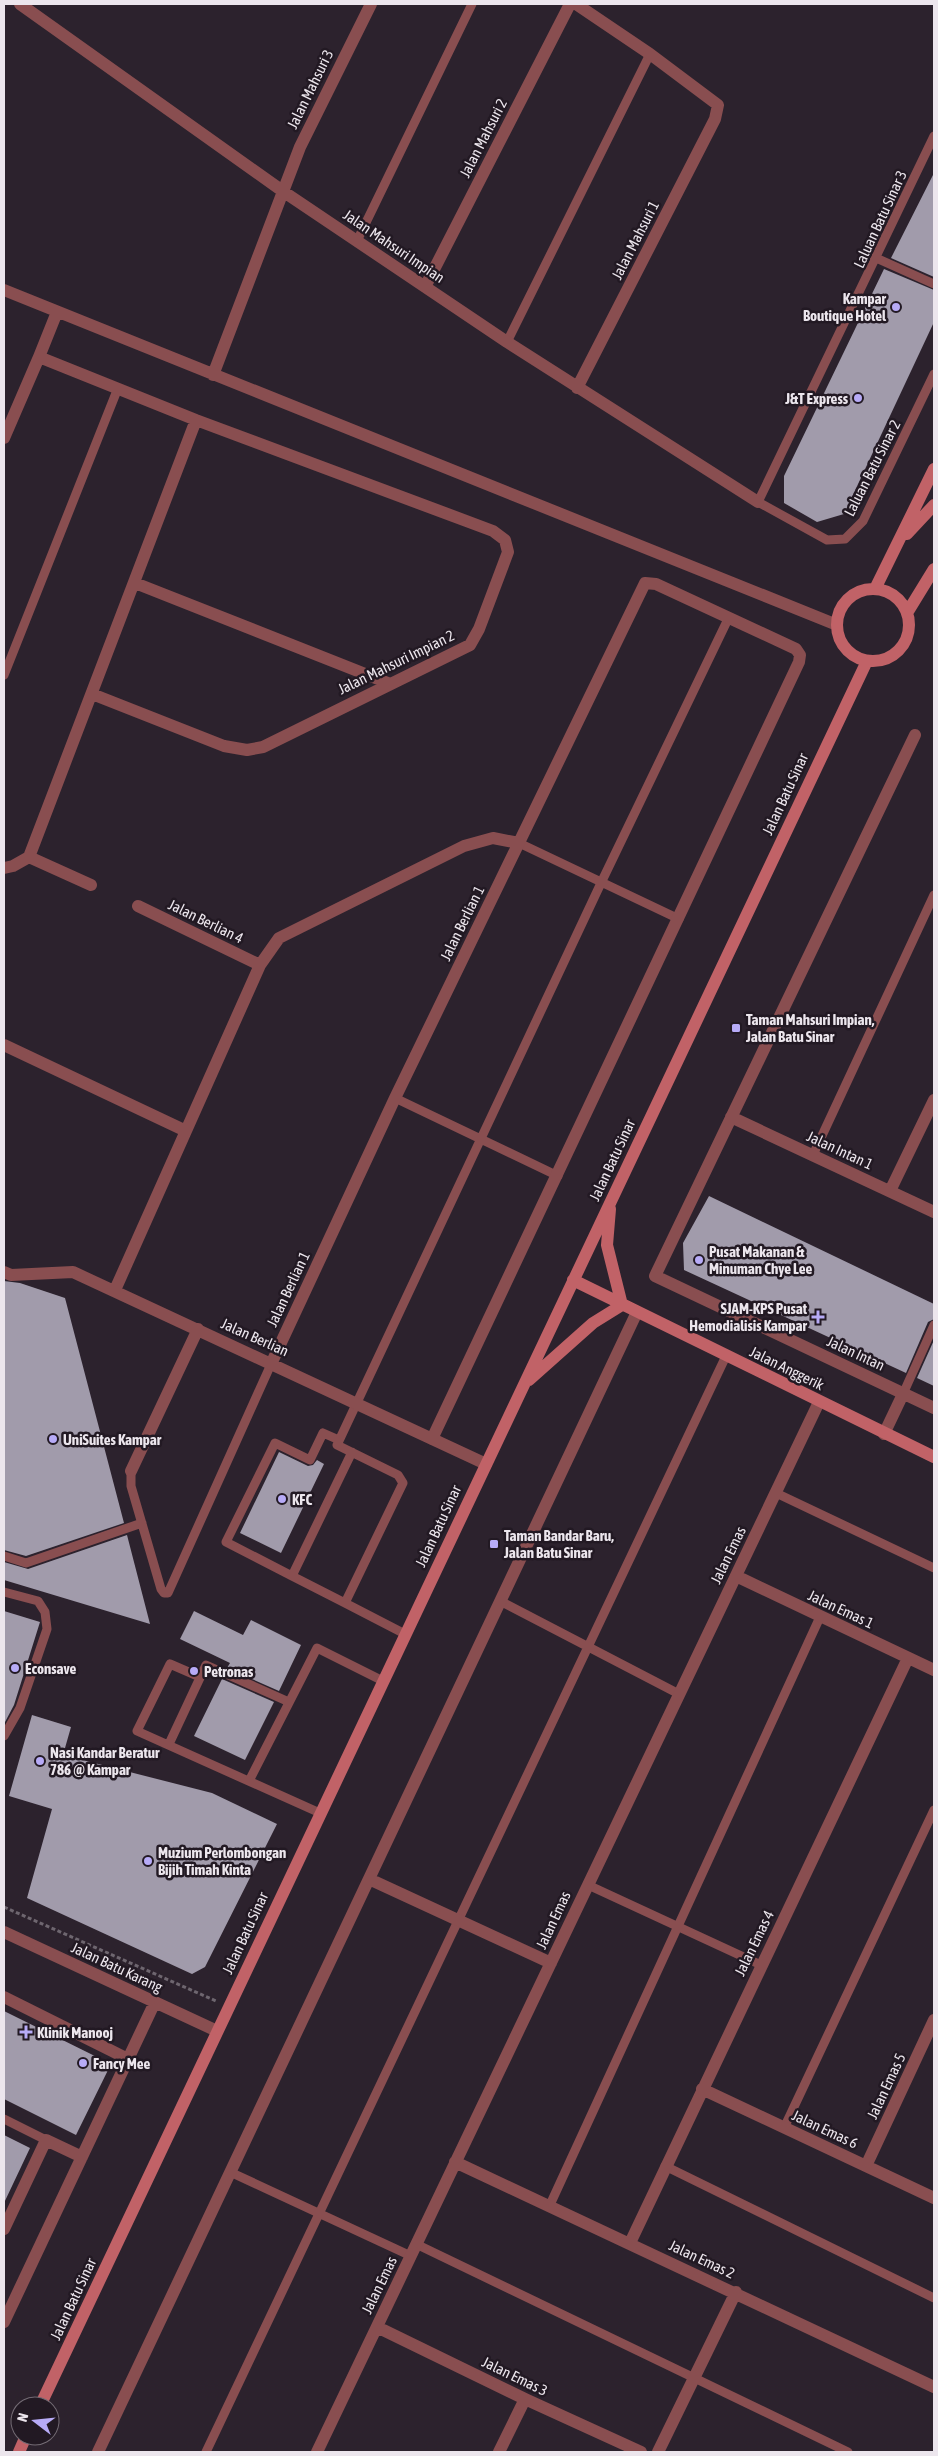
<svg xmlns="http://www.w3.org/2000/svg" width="938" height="2456" viewBox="0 0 938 2456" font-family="'Asap Condensed',sans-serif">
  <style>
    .building { fill: #a19bab }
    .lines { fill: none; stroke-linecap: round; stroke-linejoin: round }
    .path { stroke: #6e666f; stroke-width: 3; stroke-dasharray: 4 2.5; stroke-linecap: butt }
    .lane { stroke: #894e50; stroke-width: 9 }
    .street { stroke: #894e50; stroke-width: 12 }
    .secondary { stroke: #c16267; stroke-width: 12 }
    .poi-dot { fill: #b7abf7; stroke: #221923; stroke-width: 2 }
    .labels { text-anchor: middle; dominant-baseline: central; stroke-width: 5; stroke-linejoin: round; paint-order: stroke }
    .street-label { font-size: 15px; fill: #ece6ed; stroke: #221923 }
    .poi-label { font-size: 15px; font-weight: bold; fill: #ece6ed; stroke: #221923; text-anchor: start }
  </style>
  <rect width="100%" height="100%" fill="#2c222d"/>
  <!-- building -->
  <path class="building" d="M934 173V277L891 258Z
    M884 269 934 290V322L844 514 817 522 784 503V476Z
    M709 1196 934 1304V1319L928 1322 906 1373 684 1270 683 1243Z
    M4 1281 20 1283 65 1298 124 1523 26 1556 4 1550Z
    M934 1340V1386L917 1378Z
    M279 1452 308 1466 313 1465 317 1460 324 1464 281 1553 240 1533Z
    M127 1535 150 1624 4 1580V1562L28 1569Z
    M4 1611 40 1622 14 1705 4 1724Z
    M194 1611 243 1635 251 1620 301 1645 279 1691 227 1668 230 1663 180 1639Z
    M222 1679 274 1702 245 1760 194 1736Z
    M32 1715 71 1727 63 1755 212 1793 277 1824 205 1967 192 1974 27 1898 52 1809 9 1796Z
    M4 2011 111 2064 76 2135 4 2099Z
    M4 2135 30 2148 4 2203Z"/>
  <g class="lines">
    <!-- path -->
    <path class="path" d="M4 1907 216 2001"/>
    <!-- lane -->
    <path class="lane" d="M934 136 758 502 827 540 845 539 863 521 934 374
      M357 241 472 4
      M876 258 934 284
      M507 342 650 54
      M4 675 118 388
      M519 843 679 919
      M395 1098 558 1176
      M813 1155 934 895
      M903 1394 934 1325
      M131 1471V1486L161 1589 164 1593H168L272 1362
      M776 1493 934 1568
      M4 1556 26 1563 142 1523
      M292 1576 226 1542 275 1443 310 1460 323 1433 339 1440
      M4 1592 38 1601 45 1612 47 1629 20 1708 4 1736
      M500 1601 679 1694
      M345 1603 292 1576 352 1452
      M405 1634 345 1603 403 1483 398 1475 337 1445 601 883 729 617
      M200 1677 170 1664 137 1731 320 1813
      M169 1744 206 1665 289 1702
      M249 1781 317 1648 383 1681
      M588 1885 761 1965
      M4 2119 46 2140
      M784 2128 934 1810
      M665 2166 934 2298
      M230 2172 411 2256
      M549 2207 820 1617
      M416 2244 848 2452
      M206 2452 726 1356"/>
    <!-- street -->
    <path class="street" d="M20 4 284 192 507 342 758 502
      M576 4 650 54 718 105 715 119 577 388
      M425 287 570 4
      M4 290 837 625
      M39 357 57 312
      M213 375 300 147 371 4
      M4 438 39 357 196 420 493 531 505 540 508 552 479 629 470 645 263 747 247 750 224 746 92 694
      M135 583 388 683
      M915 735 655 1276 934 1408
      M29 857 91 885
      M4 868 13 866 29 857 196 420
      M138 906 260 965
      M4 1045 186 1131
      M731 1117 934 1212
      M890 1191 934 1100
      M4 1272 11 1275 73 1272 486 1464
      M115 1290 260 965 279 938 464 846 493 838 519 843
      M272 1362 395 1098 645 583 656 584 796 649 800 655 799 662 432 1439
      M884 1434 903 1394
      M131 1471 198 1329
      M736 1576 934 1670
      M369 1879 551 1963
      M4 1932 217 2031
      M4 1997 128 2059
      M702 2089 934 2198
      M455 2162 934 2387
      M866 2166 934 2020
      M4 2229 46 2140 82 2157
      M630 2243 908 1658
      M4 2322 155 2002
      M377 2327 525 2399 641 2452
      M98 2452 637 1312
      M317 2452 819 1402
      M499 2452 525 2399
      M658 2452 736 2292"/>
    <!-- secondary -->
    <path class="secondary" d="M907 534 934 505
      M875 589 934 469
      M837 625a36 36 0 1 1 72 0a36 36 0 1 1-72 0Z
      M907 613 934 569
      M610 1209 607 1245 622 1305
      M573 1280 934 1457
      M529 1380 593 1323 622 1305
      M40 2406 867 661
      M19 2452 26 2436"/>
  </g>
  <!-- markers -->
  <g class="poi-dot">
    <circle cx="896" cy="307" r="5"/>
    <circle cx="858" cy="398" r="5"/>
    <rect x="731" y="1023" width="10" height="10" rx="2.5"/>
    <circle cx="699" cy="1260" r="5"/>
    <path d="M815.5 1309.5h5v5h5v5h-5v5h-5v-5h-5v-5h5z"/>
    <circle cx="53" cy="1439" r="5"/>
    <circle cx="282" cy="1499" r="5"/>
    <rect x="489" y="1539" width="10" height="10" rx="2.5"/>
    <circle cx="15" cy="1668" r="5"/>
    <circle cx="194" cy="1671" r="5"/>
    <circle cx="40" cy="1761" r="5"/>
    <circle cx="148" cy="1861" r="5"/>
    <path d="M23.5 2024.5h5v5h5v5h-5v5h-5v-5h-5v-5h5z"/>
    <circle cx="83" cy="2063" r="5"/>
  </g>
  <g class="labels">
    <!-- street labels -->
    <g class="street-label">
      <text transform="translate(310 89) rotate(-64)">Jalan Mahsuri 3</text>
      <text transform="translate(483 138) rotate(-63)">Jalan Mahsuri 2</text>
      <text transform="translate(880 219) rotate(-65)">Laluan Batu Sinar 3</text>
      <text transform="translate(635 240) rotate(-63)">Jalan Mahsuri 1</text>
      <text transform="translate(394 246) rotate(34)">Jalan Mahsuri Impian</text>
      <text transform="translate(872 468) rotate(-63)">Laluan Batu Sinar 2</text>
      <text transform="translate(396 662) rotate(-26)">Jalan Mahsuri Impian 2</text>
      <text transform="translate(785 794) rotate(-65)">Jalan Batu Sinar</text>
      <text transform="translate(206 921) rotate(26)">Jalan Berlian 4</text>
      <text transform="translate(462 923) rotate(-64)">Jalan Berlian 1</text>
      <text transform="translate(840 1150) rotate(25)">Jalan Intan 1</text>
      <text transform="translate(612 1160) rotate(-65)">Jalan Batu Sinar</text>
      <text transform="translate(288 1289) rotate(-65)">Jalan Berlian 1</text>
      <text transform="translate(255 1337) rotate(24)">Jalan Berlian</text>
      <text transform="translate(856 1353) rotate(25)">Jalan Intan</text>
      <text transform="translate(787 1368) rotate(26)">Jalan Anggerik</text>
      <text transform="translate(438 1526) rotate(-65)">Jalan Batu Sinar</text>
      <text transform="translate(728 1555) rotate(-64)">Jalan Emas</text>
      <text transform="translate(841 1609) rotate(25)">Jalan Emas 1</text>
      <text transform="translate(553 1920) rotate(-65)">Jalan Emas</text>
      <text transform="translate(245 1933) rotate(-65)">Jalan Batu Sinar</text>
      <text transform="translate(754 1943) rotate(-64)">Jalan Emas 4</text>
      <text transform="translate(117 1967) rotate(25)">Jalan Batu Karang</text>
      <text transform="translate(886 2086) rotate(-65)">Jalan Emas 5</text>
      <text transform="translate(825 2129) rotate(25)">Jalan Emas 6</text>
      <text transform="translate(702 2259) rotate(25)">Jalan Emas 2</text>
      <text transform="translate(379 2285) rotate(-64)">Jalan Emas</text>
      <text transform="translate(73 2299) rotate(-65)">Jalan Batu Sinar</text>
      <text transform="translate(515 2376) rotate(26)">Jalan Emas 3</text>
    </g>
    <!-- poi labels -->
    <g class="poi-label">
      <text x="886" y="298" text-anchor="end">Kampar<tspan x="886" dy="17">Boutique Hotel</tspan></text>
      <text x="848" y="398" text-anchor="end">J&amp;T Express</text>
      <text x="746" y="1019">Taman Mahsuri Impian,<tspan x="746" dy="17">Jalan Batu Sinar</tspan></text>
      <text x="709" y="1251">Pusat Makanan &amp;<tspan x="709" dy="17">Minuman Chye Lee</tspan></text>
      <text x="807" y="1308" text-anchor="end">SJAM-KPS Pusat<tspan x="807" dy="17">Hemodialisis Kampar</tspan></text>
      <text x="63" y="1439">UniSuites Kampar</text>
      <text x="292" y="1499">KFC</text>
      <text x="504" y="1535">Taman Bandar Baru,<tspan x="504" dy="17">Jalan Batu Sinar</tspan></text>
      <text x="25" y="1668">Econsave</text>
      <text x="204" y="1671">Petronas</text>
      <text x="50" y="1752">Nasi Kandar Beratur<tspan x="50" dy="17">786 @ Kampar</tspan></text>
      <text x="158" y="1852">Muzium Perlombongan<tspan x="158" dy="17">Bijih Timah Kinta</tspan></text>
      <text x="37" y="2032">Klinik Manooj</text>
      <text x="93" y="2063">Fancy Mee</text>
    </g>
  </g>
  <!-- border -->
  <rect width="938" height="2456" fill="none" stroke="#ece6ed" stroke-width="10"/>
  <!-- north arrow -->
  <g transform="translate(35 2421) rotate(286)"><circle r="24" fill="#221923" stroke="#736b74"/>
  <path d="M0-4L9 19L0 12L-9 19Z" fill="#b7abf7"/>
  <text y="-8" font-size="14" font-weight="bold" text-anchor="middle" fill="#ece6ed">N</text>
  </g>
</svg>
